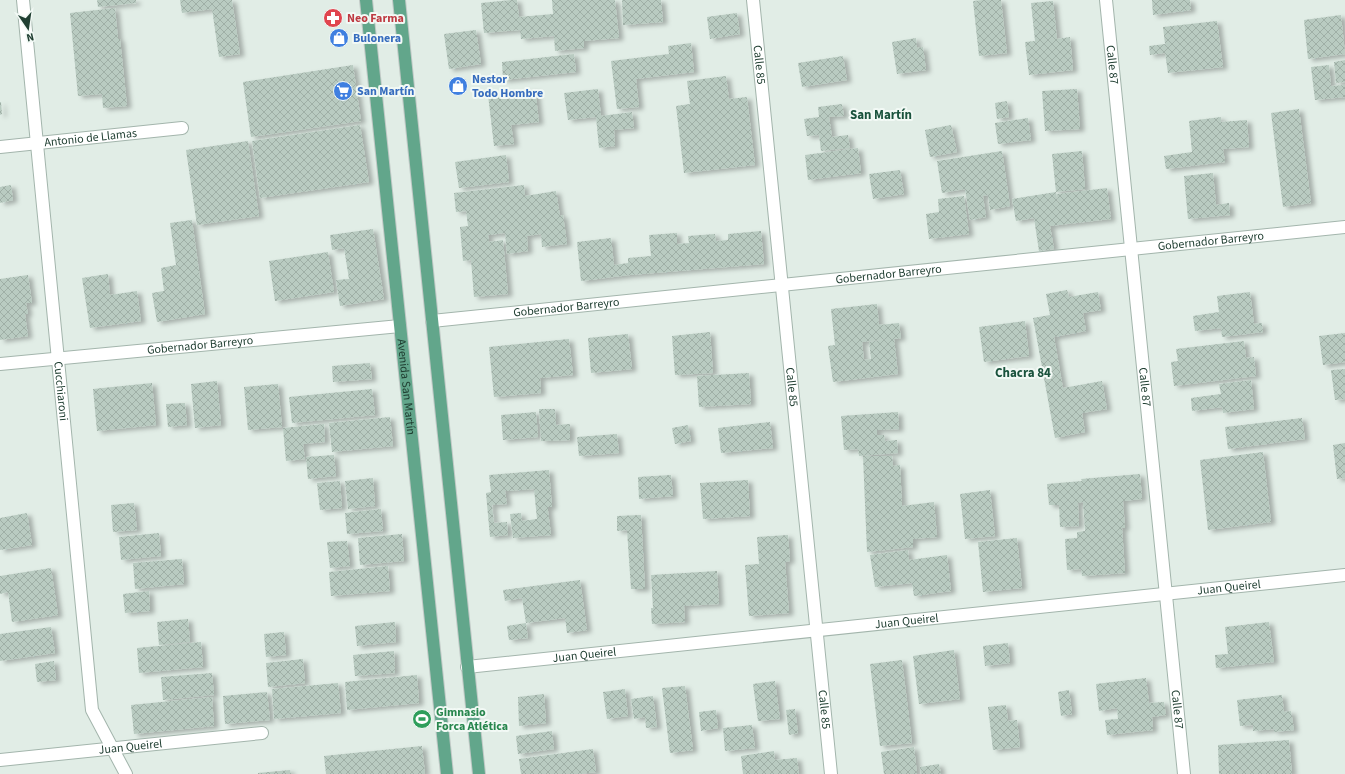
<svg xmlns="http://www.w3.org/2000/svg" width="1345" height="774" viewBox="0 0 1345 774" font-family="'Source Sans 3',sans-serif">
  <style>
    .building { fill: url(#building-cross-hatch); fill-rule: evenodd; filter: url(#shadow) }
    .lines { fill: none; stroke-linecap: round; stroke-linejoin: round }
    .street-casing { stroke: #a3b5ac; stroke-width: 14 }
    .primary-casing { stroke: #c1c9c6; stroke-width: 14 }
    .street { stroke: #fff; stroke-width: 12 }
    .primary { stroke: #62a68b; stroke-width: 12 }
    .labels { text-anchor: middle; dominant-baseline: central; stroke-width: 4; stroke-linejoin: round; paint-order: stroke }
    .health-label { font-size: 12px; font-weight: bold; fill: #be3a42; stroke: #f2f9f5; text-anchor: start }
    .shop-label { font-size: 12px; font-weight: bold; fill: #366cbe; stroke: #f2f9f5; text-anchor: start }
    .street-label { font-size: 12px; fill: #203f32; stroke: #f2f9f5 }
    .leisure-label { font-size: 12px; font-weight: bold; fill: #27864d; stroke: #f2f9f5; text-anchor: start }
    .neighbourhood-label { font-size: 13px; font-weight: bold; fill: #1a533d; stroke: #f2f9f5 }
  </style>
  <defs>
    <pattern id="building-cross-hatch" width="8" height="8" patternUnits="userSpaceOnUse"><rect width="8" height="8" fill="#b9cbc1"/><path d="M0 0l8 8M0 8l8-8" fill="none" stroke="#9fafa6"/></pattern>
    <filter id="shadow"><feDropShadow dx="4.5" dy="2.5" stdDeviation="2" flood-color="#0004"/></filter>
  </defs>
  <rect width="100%" height="100%" fill="#e1ede6"/>
  <!-- building -->
  <path class="building" d="M97 0H136V3L98 7Z
    M180 0H232L240 54 219 57 212 9 182 13Z
    M511 0H517L519 17 553 14 552 0H615L619 38 584 41V48L555 51 554 36 521 39 520 30 484 33 481 3Z
    M622 0H661L663 22 623 25Z
    M982 0H1001L1007 53 979 56 973 1Z
    M1152 0H1190L1191 10 1153 15Z
    M1053 1 1057 39 1070 37 1073 70 1029 75 1025 42 1035 41 1031 3Z
    M115 8 118 39H120L127 106 103 108 102 94 78 96 70 13Z
    M737 13 740 34 710 39 707 17Z
    M1341 15 1345 54 1308 59 1304 20Z
    M1217 21 1223 67 1168 73 1165 53 1150 55 1149 46 1165 44 1163 27Z
    M476 30 481 64 449 69 444 34Z
    M916 38 917 48 923 47 926 70 897 74 892 42Z
    M691 43 694 72 636 79 639 107 617 109 611 61 669 54 668 46Z
    M574 54 576 72 503 80 502 62Z
    M843 56 847 80 802 87 798 63Z
    M1345 60V82L1336 83 1334 62Z
    M353 65 361 121 251 137 243 82Z
    M1329 65 1331 86 1345 85V97L1315 100 1311 67Z
    M726 76 729 99 747 97 755 165 684 173 676 106 690 104 687 81Z
    M535 89 539 122 511 125 514 144 494 146 488 95Z
    M598 89 601 116 632 112 634 128 614 130 615 146 599 148 596 117 568 120 564 93Z
    M1077 89 1080 129 1045 131 1042 91Z
    M1007 101 1009 117 997 119 995 103Z
    M0 102H1L2 114 0 115Z
    M842 104 844 116 829 117 832 137 848 135 850 148 821 151 819 135 807 136 804 119 819 117 818 107Z
    M1299 109 1311 203 1283 207 1271 113Z
    M1221 117V122L1247 120 1249 147 1223 149 1225 162 1166 169 1164 156 1192 152 1189 121Z
    M1028 118 1031 140 998 144 995 123Z
    M360 125 369 182 260 198 252 141Z
    M951 125 957 152 930 157 925 130Z
    M248 141 259 216 197 225 186 150Z
    M858 148 861 173 808 180 805 155Z
    M1002 151 1010 206 990 210 988 195 983 196 986 217 970 220 965 189 942 193 937 161Z
    M1082 151 1085 189 1056 192 1058 205 1057 194 1107 188 1111 219 1050 226 1054 249 1039 251 1034 218 1016 221 1012 199 1056 192 1052 154Z
    M506 155 509 182 459 188 455 162Z
    M900 170 904 194 873 199 869 174Z
    M1213 173 1216 205 1229 203 1230 215 1188 219 1184 176Z
    M11 185 13 200 0 203V187Z
    M524 185 525 196 556 191 560 216 563 215 567 244 542 247 541 234 527 236 528 251 507 254 505 233 488 235 489 242 503 240 508 294 474 297 471 260 463 261 460 227 468 226 466 211 456 212 454 193Z
    M964 196 969 234 929 239 926 214 939 212 938 199Z
    M192 220 205 314 157 322 152 293 164 291 161 268 176 265 170 223Z
    M373 229 384 299 340 306 336 280 349 279 344 248 332 250 330 235Z
    M761 231 764 264 630 275 581 281 577 242 611 238 614 265 628 263V258L651 256 649 235 677 233V244L689 243 688 236 715 234 716 241 728 240V234Z
    M328 252 334 292 275 301 269 261Z
    M108 274 110 295 137 291 141 321 90 328 82 278Z
    M28 275 32 303H26L28 314H25L28 336 0 340V279Z
    M1067 290 1069 297 1098 292 1101 310 1083 313 1086 331 1054 337 1063 388 1102 381 1107 409 1082 413 1085 432 1055 438 1033 318 1050 315 1046 294Z
    M1250 292 1254 324 1262 323 1263 332 1222 337 1221 328 1195 331 1193 316 1219 312 1217 296Z
    M877 304 879 325 899 323 901 338 894 339 898 374 833 382 828 346 835 345 831 309ZM886 339 869 342 871 359 864 360 862 342Z
    M1025 321 1029 356 984 362 979 327Z
    M710 332 713 373 675 375 672 336Z
    M1345 333V362L1323 365 1319 336Z
    M628 334 632 369 591 373 588 338Z
    M569 339 573 375 540 378 541 393 494 397 489 347Z
    M1244 341 1246 358 1254 357 1256 376 1174 386 1171 362 1178 361 1176 349Z
    M370 363 372 379 333 382 332 366Z
    M1345 369V399L1335 400 1331 370Z
    M749 373 751 404 699 407 697 376Z
    M1251 380 1254 409 1223 413 1222 407 1192 411 1191 398 1221 394 1219 384Z
    M217 381 221 425 195 428 191 384Z
    M152 383 156 425 97 431 93 389Z
    M278 384 282 427 248 430 244 387Z
    M372 389 375 415 292 423 289 397Z
    M185 403 187 425 168 427 166 404Z
    M539 409H555L556 425 570 424V440L541 441Z
    M536 412 538 437 503 440 501 415Z
    M898 412 899 429 877 430V435H884L885 441 897 440 898 453 859 456 858 449 844 450 841 416Z
    M390 417 393 446 332 452 329 423Z
    M1302 418 1305 439 1228 449 1225 427Z
    M770 422 773 448 721 453 718 428Z
    M324 424 325 442 303 444 305 459 286 461 283 428Z
    M688 425 691 441 675 444 672 428Z
    M617 434 619 453 579 456 577 437Z
    M1345 443V478L1337 479 1333 445Z
    M1263 452 1271 522 1208 530 1200 460Z
    M334 455 336 476 308 479 306 457Z
    M863 456H892L893 466 900 465 902 506 934 502 937 537 913 539V547L867 552Z
    M549 470 552 507H548V511L551 535 513 538 510 514 521 513 522 521 537 519 534 489 505 491 507 504 492 505 494 523 507 522 508 535 490 537 486 493 491 492 489 475Z
    M1140 474 1142 499 1123 501 1125 528H1122L1125 573 1082 576 1081 569 1067 570 1065 539 1077 538V532L1085 531 1083 502 1078 503 1079 526 1060 527 1059 505H1049L1047 484 1082 481 1081 479Z
    M671 475 673 496 639 499 638 477Z
    M373 478 375 506 348 509 345 481Z
    M748 480 750 516 703 519 700 483Z
    M340 481 342 508 320 510 317 483Z
    M990 490 995 536 965 539 960 494Z
    M134 503 137 530 113 532 111 505Z
    M381 509 383 531 347 534 345 513Z
    M27 513 32 545 0 550V518Z
    M641 515 645 589H631L627 530 617 531V516Z
    M159 533 161 556 121 560 119 537Z
    M402 534 404 561 360 565 358 538Z
    M788 535 790 561 785 562 789 613 749 616 745 565 759 564 757 537Z
    M1017 538 1022 588 983 592 978 542Z
    M347 541 350 566 330 568 327 542Z
    M908 550 909 560 947 555 951 591 914 596 912 583 875 587 870 555Z
    M182 559 184 584 135 589 133 563Z
    M388 566 390 591 331 596 329 572Z
    M51 568 58 615 12 622 8 592 0 594V576Z
    M717 571 719 604 684 606 685 622 652 624 651 608H653L651 575Z
    M580 580 587 630 567 633 565 618 526 623 522 598 505 601 503 590Z
    M149 591 150 611 125 613 123 594Z
    M188 619 190 642 159 645 157 622Z
    M395 622 396 642 357 646 355 626Z
    M1269 622 1274 662 1216 668 1215 655 1228 654 1225 627Z
    M526 623 528 638 509 640 507 626Z
    M51 627 55 653 0 661V634Z
    M284 632 286 655 266 657 264 634Z
    M201 642 203 667 139 673 137 648Z
    M1008 643 1010 663 985 666 983 646Z
    M954 650 960 699 919 704 913 656Z
    M394 651 395 673 355 676 353 655Z
    M303 659 305 683 268 687 266 663Z
    M902 660 912 743 880 746 870 664Z
    M54 661 56 680 37 682 35 664Z
    M212 673 214 695 163 700 161 677Z
    M417 675 419 703 347 710 345 682Z
    M1146 678 1149 703 1164 702 1166 715 1152 717 1153 730 1107 735 1105 720 1118 719 1117 708 1099 711 1096 684Z
    M775 681 780 719 758 721 753 684Z
    M338 683 341 713 274 719 272 689Z
    M685 686 693 750 670 753 662 688Z
    M625 689 628 716 607 719 603 692Z
    M1069 690 1072 714 1061 716 1058 692Z
    M267 692 270 720 225 724 223 696Z
    M544 694 546 723 519 726 518 697Z
    M1282 695 1284 712 1291 711 1294 730 1274 732V729L1253 731V725L1240 726 1237 700Z
    M653 696 657 727 646 728 645 717 634 719 631 699Z
    M212 697 214 726 134 734 131 705Z
    M1006 705 1008 721 1017 720 1020 747 993 750 988 707Z
    M795 709 798 733 789 735 786 710Z
    M716 710 718 728 701 731 699 712Z
    M752 725 755 748 725 751 723 728Z
    M552 731 554 749 518 754 516 736Z
    M1289 740 1292 774H1219L1218 745Z
    M422 746 425 774H326L324 756Z
    M914 747 917 774H884L881 752Z
    M593 749 596 772 578 774H521L519 759Z
    M774 751 775 760 797 758 799 774H743L741 756Z
    M939 764 941 774H921L920 767Z
    M290 770 291 774H258V773Z"/>
  <g class="lines">
    <defs>
      <g id="street">
        <path id="s1" d="M23 0 92 710 126 774"/>
        <path id="s2" d="M753 0 831 774"/>
        <path id="s3" d="M1106 0 1184 774"/>
        <path id="s4" d="M0 147 182 128"/>
        <path id="s5" d="M432 321 1345 227"/>
        <path id="s6" d="M0 364 400 326"/>
        <path id="s7" d="M467 667 1345 575"/>
        <path id="s8" d="M0 760 262 733"/>
      </g>
      <g id="primary">
        <path id="s9" d="M366 0 447 774"/>
        <path d="M399 0 479 774"/>
      </g>
    </defs>
    <!-- street casing -->
    <use href="#street" class="street-casing"/>
    <!-- primary casing -->
    <use href="#primary" class="primary-casing"/>
    <!-- street -->
    <use href="#street" class="street"/>
    <!-- primary -->
    <use href="#primary" class="primary"/>
  </g>
  <!-- icons -->
  <defs>
    <symbol id="pharmacy-disc" viewBox="-11 -11 22 22"><circle r="9.5" fill="#e0444e" stroke="#f2f9f5"/><path d="M-2-6h4v4h4v4h-4v4h-4v-4h-4v-4h4Z" fill="#fff"/></symbol>
    <symbol id="shop-disc" viewBox="-11 -11 22 22"><circle r="9.5" fill="#3f7fe0" stroke="#f2f9f5"/><path d="M-5-2.5h2.3a2.7 3.5 0 0 1 5.4 0H5L5.5 6h-11ZM-1.5-2.5h3a1.5 2.3 0 0 0-3 0Z" fill="#fff"/></symbol>
    <symbol id="supermarket-disc" viewBox="-11 -11 22 22"><circle r="9.5" fill="#3f7fe0" stroke="#f2f9f5"/><path d="M-6-5.5h2.5l.6 2H6L4.5 2H-2.5L-4.4-4H-6ZM-1.5 3.2a1.3 1.3 0 1 0 .1 0ZM3 3.2a1.3 1.3 0 1 0 .1 0Z" fill="#fff"/></symbol>
    <symbol id="stadium-disc" viewBox="-11 -11 22 22"><circle r="9.5" fill="#2e9e5b" stroke="#f2f9f5"/><path d="M0-5a6.5 5 0 1 0 0 10a6.5 5 0 1 0 0-10ZM-3.5-1.8h7v3.6h-7Z" fill="#fff"/></symbol>
  </defs>
  <g fill-rule="evenodd">
    <use href="#pharmacy-disc" x="322" y="7" width="22" height="22"/>
    <use href="#shop-disc" x="328" y="27" width="22" height="22"/>
    <use href="#shop-disc" x="447" y="75" width="22" height="22"/>
    <use href="#supermarket-disc" x="332" y="80" width="22" height="22"/>
    <use href="#stadium-disc" x="411" y="708" width="22" height="22"/>
  </g>
  <g class="labels">
    <!-- health labels -->
    <g class="health-label">
      <text x="347" y="18">Neo Farma</text>
    </g>
    <!-- shop labels -->
    <g class="shop-label">
      <text x="353" y="38">Bulonera</text>
      <text x="472" y="79">Nestor<tspan x="472" dy="14">Todo Hombre</tspan></text>
      <text x="357" y="91">San Martín</text>
    </g>
    <!-- street labels -->
    <g class="street-label">
      <text stroke="none"><textPath href="#s2" startOffset="65">Calle 85</textPath></text>
      <text stroke="none"><textPath href="#s3" startOffset="65">Calle 87</textPath></text>
      <text stroke="none"><textPath href="#s4" startOffset="91">Antonio de Llamas</textPath></text>
      <text stroke="none"><textPath href="#s5" startOffset="783">Gobernador Barreyro</textPath></text>
      <text stroke="none"><textPath href="#s5" startOffset="459">Gobernador Barreyro</textPath></text>
      <text stroke="none"><textPath href="#s5" startOffset="135">Gobernador Barreyro</textPath></text>
      <text stroke="none"><textPath href="#s6" startOffset="201">Gobernador Barreyro</textPath></text>
      <text stroke="none"><textPath href="#s9" startOffset="389">Avenida San Martín</textPath></text>
      <text stroke="none"><textPath href="#s2" startOffset="389">Calle 85</textPath></text>
      <text stroke="none"><textPath href="#s3" startOffset="389">Calle 87</textPath></text>
      <text stroke="none"><textPath href="#s1" startOffset="393">Cucchiaroni</textPath></text>
      <text stroke="none"><textPath href="#s7" startOffset="766">Juan Queirel</textPath></text>
      <text stroke="none"><textPath href="#s7" startOffset="442">Juan Queirel</textPath></text>
      <text stroke="none"><textPath href="#s7" startOffset="118">Juan Queirel</textPath></text>
      <text stroke="none"><textPath href="#s2" startOffset="713">Calle 85</textPath></text>
      <text stroke="none"><textPath href="#s3" startOffset="713">Calle 87</textPath></text>
      <text stroke="none"><textPath href="#s8" startOffset="131">Juan Queirel</textPath></text>
    </g>
    <!-- leisure labels -->
    <g class="leisure-label">
      <text x="436" y="712">Gimnasio<tspan x="436" dy="14">Forca Atlética</tspan></text>
    </g>
    <!-- neighbourhood labels -->
    <g class="neighbourhood-label">
      <text x="881" y="115">San Martín</text>
      <text x="1023" y="373">Chacra 84</text>
    </g>
  </g>
  <!-- north arrow -->
  <g transform="translate(28 28) rotate(167)" stroke="#f2f9f5" stroke-width="3" paint-order="stroke">
  <path d="M0-3L7 15L0 10L-7 15Z" fill="#203f32"/>
  <text y="-6" font-size="11" font-weight="bold" text-anchor="middle" fill="#203f32">N</text>
  </g>
</svg>
